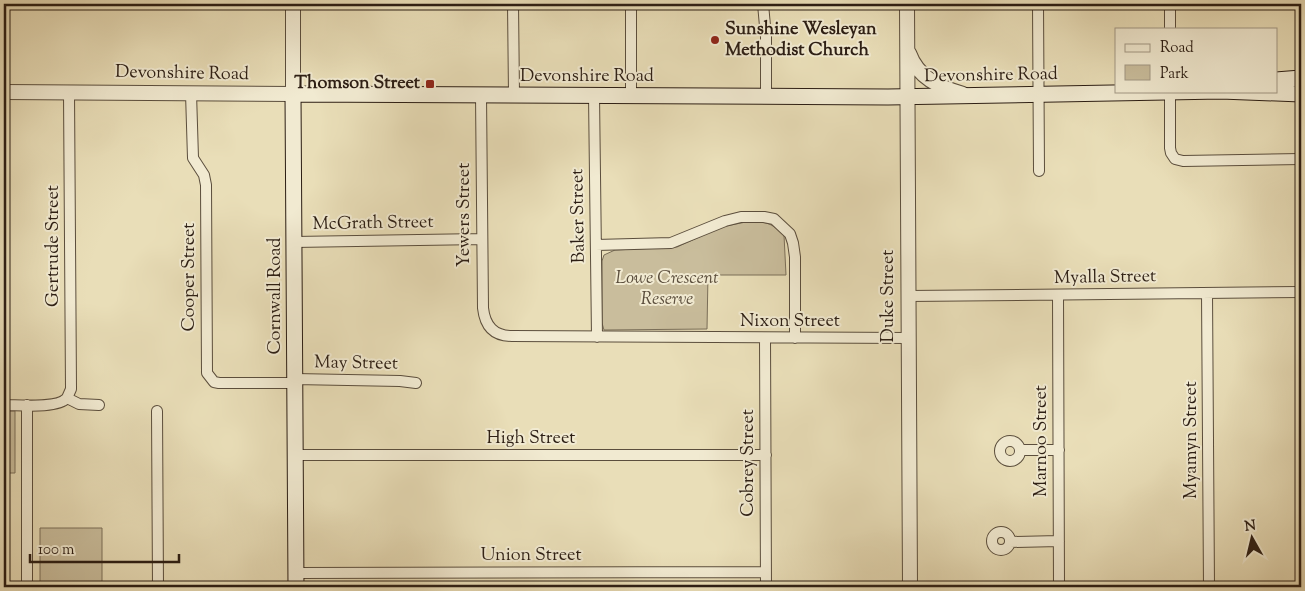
<svg xmlns="http://www.w3.org/2000/svg" width="1305" height="591" viewBox="0 0 1305 591" font-family="'Sorts Mill Goudy',serif">
  <style>
    .green { fill: #c9bd9c; stroke: #7a6e58 }
    .lines { fill: none; stroke-linecap: round; stroke-linejoin: round }
    .minor-casing { stroke: #5b4e3d; stroke-width: 12 }
    .tertiary-casing { stroke: #5b4e3d; stroke-width: 16 }
    .secondary-casing { stroke: #2c1e14; stroke-width: 17 }
    .minor { stroke: #f1ead1; stroke-width: 10 }
    .tertiary { stroke: #f1ead1; stroke-width: 14 }
    .secondary { stroke: #f1ead1; stroke-width: 15 }
    .poi-dot { fill: #8f2418; stroke: #f1ead1; stroke-width: 2 }
    .labels { text-anchor: middle; dominant-baseline: central; stroke-width: 4; stroke-linejoin: round; paint-order: stroke }
    .poi-label { font-size: 18px; font-weight: bold; fill: #2c1e14; stroke: #f1ead1; text-anchor: start }
    .street-label { font-size: 18px; fill: #2c1e14; stroke: #f1ead1 }
    .park-label { font-size: 18px; font-style: italic; fill: #5b4e3d; stroke: #f1ead1 }
  </style>
  <rect width="100%" height="100%" fill="#e9deb8"/>
  <filter id="stains"><feTurbulence type="fractalNoise" baseFrequency=".004" numOctaves="4"/><feColorMatrix values="0 0 0 0 .2 0 0 0 0 .09 0 0 0 0 .02 0 0 0 .5 -.17"/></filter>
  <radialGradient id="worn" r=".72"><stop offset=".6" stop-color="#630" stop-opacity="0"/><stop offset="1" stop-color="#630" stop-opacity=".3"/></radialGradient>
  <!-- green -->
  <path class="green" d="M746 222C764 221 771 222 784 235L786 275H708L707 329 604 330 602 323V261L604 255 615 250 677 247 721 227Z
    M4 411H15V473H4Z
    M40 528H102V587H40Z"/>
  <g class="lines">
    <defs>
      <path id="minor" d="M513 4 514 95
        M631 4V95
        M763 4 766 37V96
        M1038 4 1039 171
        M1170 4V29
        M1170 91V148L1171 153 1175 159 1183 161 1301 159
        M191 93 193 158 204 175 206 185 207 373 214 382 219 383H295
        M481 95 483 308C485 326 494 336 512 336L908 338
        M594 95 597 337
        M294 242 481 239
        M596 245 671 243 725 221 741 217H764L774 219 790 234 793 243 795 257V338
        M1207 293 1209 587
        M1058 295 1059 587
        M908 296 1301 292
        M765 338 766 587
        M295 379 400 381 416 383
        M67 398 71 389 69 92
        M4 405C19 405 57 409 67 398L79 404 99 405
        M27 405V587
        M157 411 158 587
        M1000 451a10 10 0 1 1 20 0a10 10 0 1 1-20 0Z
        M1020 450H1059
        M296 455H766
        M992 541a9 9 0 1 1 18 0a9 9 0 1 1-18 0Z
        M1010 542 1059 541
        M296 573 766 572"/>
      <path id="tertiary" d="M907 4 910 587
        M909 53C918 78 939 87 963 94
        M4 92 293 94V4"/>
      <path id="secondary" d="M1276 80 1301 78
        M296 587 293 94 888 97 1221 91 1301 94"/>
    </defs>
    <!-- minor casing -->
    <use href="#minor" class="minor-casing"/>
    <!-- tertiary casing -->
    <use href="#tertiary" class="tertiary-casing"/>
    <!-- secondary casing -->
    <use href="#secondary" class="secondary-casing"/>
    <!-- minor -->
    <use href="#minor" class="minor"/>
    <!-- tertiary -->
    <use href="#tertiary" class="tertiary"/>
    <!-- secondary -->
    <use href="#secondary" class="secondary"/>
  </g>
  <!-- markers -->
  <g class="poi-dot">
    <circle cx="715" cy="40" r="5"/>
    <rect x="425" y="79" width="10" height="10" rx="2.5"/>
  </g>
  <g class="labels">
    <!-- poi labels -->
    <g class="poi-label">
      <text x="725" y="30">Sunshine Wesleyan<tspan x="725" dy="21">Methodist Church</tspan></text>
      <text x="420" y="84" text-anchor="end">Thomson Street</text>
    </g>
    <!-- street labels -->
    <g class="street-label">
      <text transform="translate(182 74) rotate(1)">Devonshire Road</text>
      <text transform="translate(991 76) rotate(-1)">Devonshire Road</text>
      <text x="587" y="77">Devonshire Road</text>
      <text transform="translate(465 215) rotate(-90)">Yewers Street</text>
      <text transform="translate(579 216) rotate(-91)">Baker Street</text>
      <text transform="translate(373 224) rotate(-1)">McGrath Street</text>
      <text transform="translate(54 246) rotate(-90)">Gertrude Street</text>
      <text transform="translate(190 277) rotate(-90)">Cooper Street</text>
      <text transform="translate(1105 278) rotate(-1)">Myalla Street</text>
      <text transform="translate(276 296) rotate(-90)">Cornwall Road</text>
      <text transform="translate(889 296) rotate(-90)">Duke Street</text>
      <text x="790" y="322">Nixon Street</text>
      <text transform="translate(356 364) rotate(1)">May Street</text>
      <text x="531" y="439">High Street</text>
      <text transform="translate(1192 440) rotate(-90)">Myamyn Street</text>
      <text transform="translate(1042 441) rotate(-90)">Marnoo Street</text>
      <text transform="translate(749 463) rotate(-90)">Cobrey Street</text>
      <text x="531" y="556">Union Street</text>
    </g>
    <!-- park labels -->
    <g class="park-label">
      <text x="667" y="279">Lowe Crescent<tspan x="667" dy="21">Reserve</tspan></text>
    </g>
  </g>
  <!-- margin -->
  <rect width="1305" height="591" fill="none" stroke="#e9deb8" stroke-width="20"/>
  <rect x="5" y="5" width="1295" height="581" fill="none" stroke="#2c1e14" stroke-width="2.5"/>
  <rect x="10" y="10" width="1285" height="571" fill="none" stroke="#2c1e14"/>
  <!-- legend -->
  <rect x="1115" y="28" width="162" height="65" fill="#f1ead1" stroke="#a29885"/>
  <rect x="1125" y="44" width="25" height="8" fill="#f1ead1" stroke="#a29885"/>
  <text x="1160" y="52" font-size="15" fill="#2c1e14">Road</text>
  <rect x="1125" y="65" width="25" height="15" fill="#c9bd9c" stroke="#a29885"/>
  <text x="1160" y="78" font-size="15" fill="#2c1e14">Park</text>
  <!-- north arrow -->
  <g transform="translate(1252 538) rotate(352)" stroke="#f1ead1" stroke-width="4" paint-order="stroke">
  <path d="M0-4L9 19L0 12L-9 19Z" fill="#2c1e14"/>
  <text y="-8" font-size="14" font-weight="bold" text-anchor="middle" fill="#2c1e14">N</text>
  </g>
  <!-- scale -->
  <path d="M30 554v8h149v-8" fill="none" stroke="#2c1e14" stroke-width="2.5"/>
  <text x="38" y="554" font-size="15" fill="#2c1e14" stroke="#f1ead1" stroke-width="4" paint-order="stroke">100 m</text>
  <rect width="100%" height="100%" filter="url(#stains)"/>
  <rect width="100%" height="100%" fill="url(#worn)"/>
</svg>
